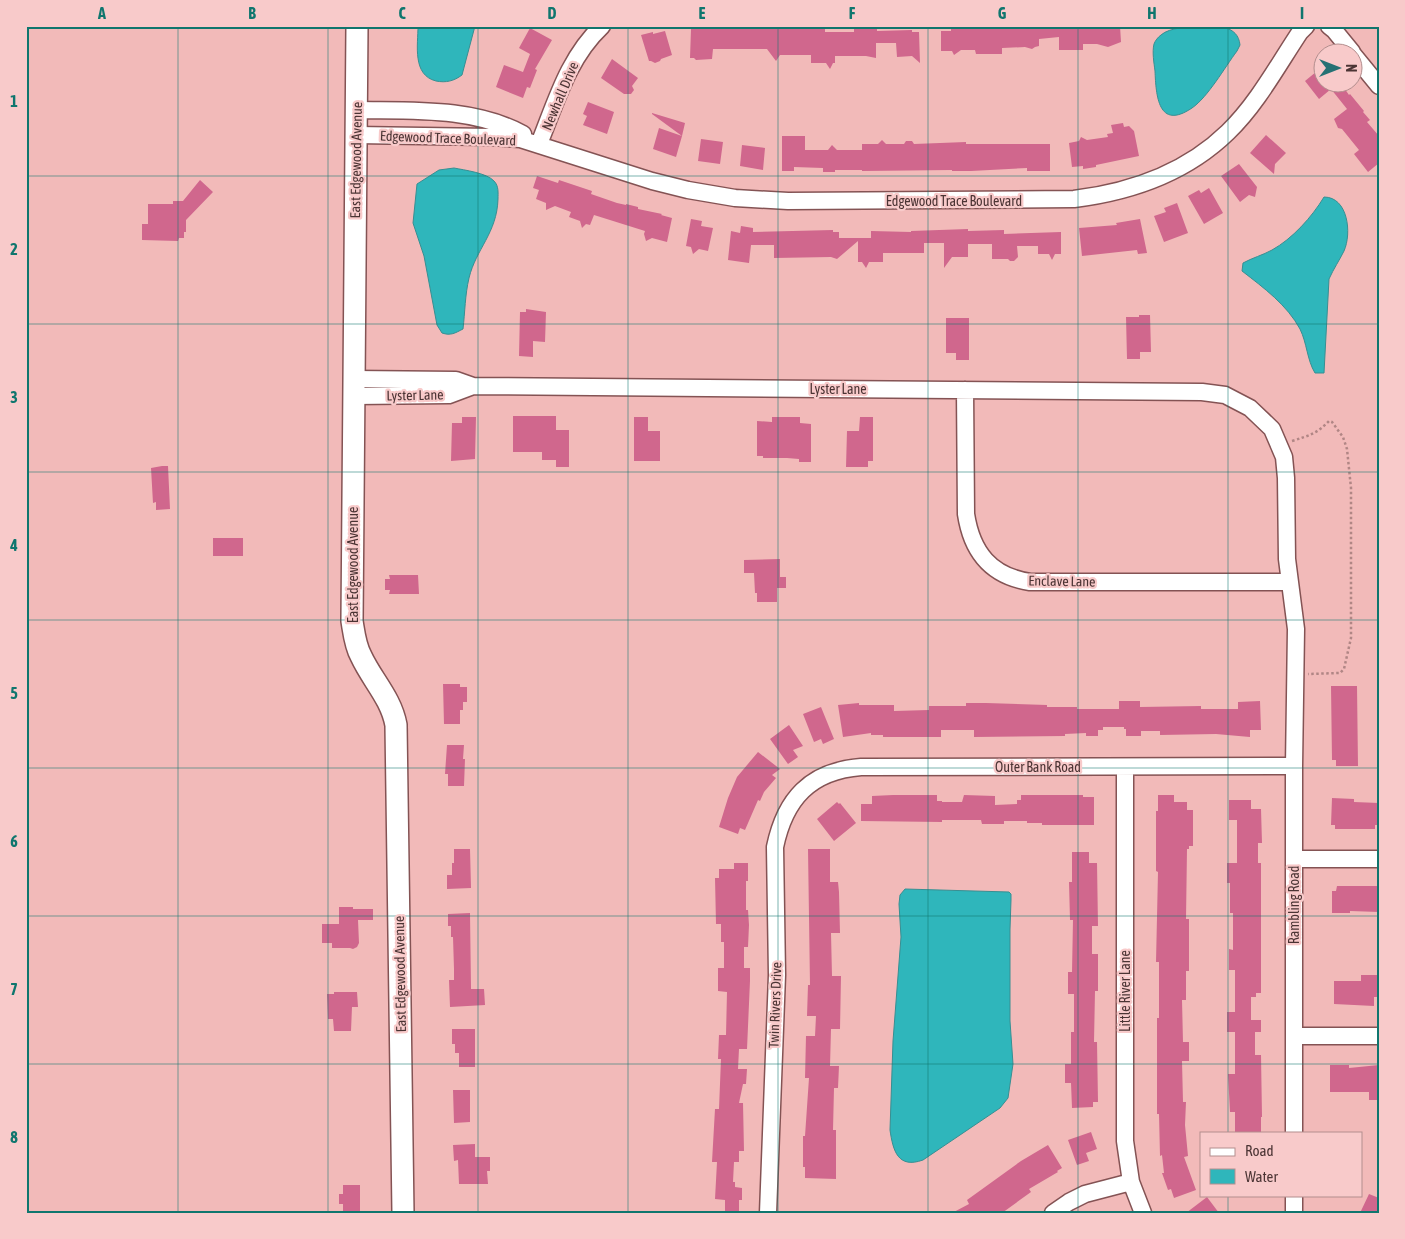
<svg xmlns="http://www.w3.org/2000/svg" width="1405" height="1239" viewBox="0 0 1405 1239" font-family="'Asap Condensed',sans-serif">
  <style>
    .water { fill: #2fb6bb; stroke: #378f92 }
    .building { fill: #d0678d }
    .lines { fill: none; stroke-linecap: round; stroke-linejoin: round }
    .minor-casing { stroke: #845354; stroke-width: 19 }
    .major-casing { stroke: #845354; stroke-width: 24 }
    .path { stroke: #b18685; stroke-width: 2.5; stroke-dasharray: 2.5 2.5; stroke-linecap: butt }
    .minor { stroke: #fff; stroke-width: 16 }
    .major { stroke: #fff; stroke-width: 21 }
    .grid { fill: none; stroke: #0f766e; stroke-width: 1; stroke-opacity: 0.55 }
    .labels { text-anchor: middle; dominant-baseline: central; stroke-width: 4.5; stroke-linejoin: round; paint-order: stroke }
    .street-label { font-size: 14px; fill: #4b3434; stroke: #f8caca }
    .neatline { fill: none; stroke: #0f766e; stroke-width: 2 }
    .grid-label { font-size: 16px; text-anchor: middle; font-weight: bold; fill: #0f766e }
  </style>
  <rect width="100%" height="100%" fill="#f2bab9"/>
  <!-- water -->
  <path class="water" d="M418 26H475L462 75C454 81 446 83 436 81 412 75 418 45 418 26Z
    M1202 26C1217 26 1238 25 1240 45L1237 51C1225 67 1208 97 1192 108 1158 131 1156 95 1155 71 1154 63 1152 52 1154 44 1155 41 1158 37 1161 35 1170 27 1190 27 1202 26Z
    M454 168C464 170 487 173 494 181 499 186 498 193 498 199 497 233 476 249 469 278 465 295 465 312 463 329 455 333 451 336 442 333L437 325 424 256 413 223 417 184 439 170Z
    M1324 197C1348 197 1352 233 1344 251 1339 261 1334 268 1329 279L1324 373H1315C1307 360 1307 343 1300 329 1287 305 1264 288 1242 271L1243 263C1252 258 1263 255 1272 250 1292 239 1312 217 1324 197Z
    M905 889 1009 892 1011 894V900L1010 929V1021L1013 1064 1008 1098 1000 1108 923 1160C898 1169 893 1151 890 1130L893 1041 901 937 899 904 900 895Z"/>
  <!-- building -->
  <path class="building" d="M701 26H713V29H742V27H754V29L825 28V32H854V29H877V31L912 30V32H919L920 63 912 56 897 57 896 43H876V58L866 56H835V63H833L830 69 826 63H811V55H780L776 61 767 49H713L712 59 696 60 694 58H690L691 29H701Z
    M1026 26H1120L1121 42 1108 47 1097 44H1083V50H1059V37L1039 39V46L1035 47 1032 49 1025 47 1002 48V54H976L975 50H961L954 55 952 51H941V31H951V28L1002 27V29L1027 28Z
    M530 28 552 40 535 69 537 70 530 88 527 87 523 98 496 87 504 65 523 72 530 54 519 48Z
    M665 31 672 55 661 59 660 61 655 63 651 61H649L641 35 653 32V34Z
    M612 59 638 78 632 86 634 90 631 94H624L601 78Z
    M1322 67V82H1340L1349 95 1350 94 1364 111 1363 112 1370 120 1367 122 1379 136V163L1368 172 1354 154 1359 150 1342 129 1338 128 1334 119 1347 109 1331 89 1319 99 1305 81Z
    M588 102 614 112 607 134 583 125 587 116 583 114Z
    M652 113 685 123 682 136 652 114Z
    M1123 123 1124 127 1129 126 1134 131 1139 156 1096 165V167L1083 169V166L1072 167 1069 143 1079 141 1081 137 1087 140 1108 137 1107 134 1113 133 1111 125Z
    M659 128 682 136 676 157 653 149Z
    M1266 135 1286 153 1275 164 1274 174 1250 153Z
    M782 136H805V150H828L832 145 837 150H862V144H878L882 140 886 144H904L906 141H912L914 144 966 142V144H1050V171H1027V168L971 171H952V170L862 171V170H835V172H823V168L794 167V171H782Z
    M701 139 723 142 720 164 698 161Z
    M742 145 765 148 763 170 740 166Z
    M1239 164 1257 187 1255 197 1249 195 1240 202 1221 176Z
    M537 176 558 183 559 180 592 191 591 194 617 203 626 205V204L638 207V209L662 214 661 215 672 218 667 242 652 238 646 241 644 234 645 231 594 215 590 225 586 224 582 228 580 221 569 217 571 212 555 206 546 210V203L536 199 539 190 533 188Z
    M200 180 213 192 186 220V232H184V238H179L178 241 142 240V224H148V204H173V201H183Z
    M1209 188 1223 213 1204 224 1188 196 1199 190 1201 193Z
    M1177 203 1188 233 1164 242 1154 216 1166 212 1164 208Z
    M691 219 702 221 701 226 713 228 708 251 699 249 693 254 691 247 686 246Z
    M1140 219 1147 253 1138 254 1137 250 1082 256 1079 228 1117 225 1116 223Z
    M741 226 753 228V232L833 230V232H839V238H871V231L911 232V231L968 229V231L1004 230V234L1061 232V254H1055L1052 260 1049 254H1038V246H1017L1018 257 1014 261H1010L1008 259H992V244H968V257H952L944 268V243H924V253H883V262H869L866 268 862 262H858V241L837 259 831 257 774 258V245H751L749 263 728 260 731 231 740 233Z
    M526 309 546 312 545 342 533 341V357L519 356 520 312H526Z
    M1139 315H1150L1151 352H1140V359H1127L1126 317H1139Z
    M946 318H969V360H956V353H946Z
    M513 416H556V430H569V467H556V460H542V452H513Z
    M462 417H476L475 459 451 461 452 423H462Z
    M634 417H648V431H660V461H634Z
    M772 417H800V423L811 424V462H799V459L787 458H763V456H757V421L772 422Z
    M860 417H873V461H868V467H846L847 431H859Z
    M162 466H168L170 509 156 510V502L153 503 151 468Z
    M213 538H243V556H213Z
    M780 559V577H786V588H777V602H757V593H755L754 573H744V560Z
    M389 575H418L419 594H389L390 590H385V579H390Z
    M443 684H460V687H467V702H463V710H460V724H444Z
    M1331 686H1357L1358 766H1336V760H1332Z
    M1119 701H1140V707L1201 706V709H1238V702L1260 701 1261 730H1250V737L1216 734 1160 735V731H1141V736H1126V729H1124V727H1103V730H1098V736H1086V733L1065 734V736L974 737V730H941V737H883V735H871V733L843 737 838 705 859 703V705H894V711L929 710V706H966V703H986L1047 705V707H1077V709H1119Z
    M821 707 834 739 823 744 821 739 814 742 803 714Z
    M789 725 803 746 793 750 798 757 788 764 770 739Z
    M447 745H464L463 759H465L464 786H448V774H445Z
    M758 752 780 769 772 775 776 778 764 792 760 801 758 800 745 830 740 828 738 834 719 827 728 798 737 777Z
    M893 795H937V801H942V802H962L964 795 995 796V805L1017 804V800H1021V795H1083V797H1094V825H1042V823H1027V821H1004V824H982L981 820H942V822L861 821V804H872V796Z
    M1158 795H1174V802H1187V810H1193V846H1189V849H1187L1186 919H1189V971H1186V1000H1182L1183 1042H1189V1061H1182L1183 1102H1186L1185 1125 1188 1156 1184 1157 1196 1190 1174 1198 1171 1189 1168 1190 1162 1173H1164L1162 1155 1160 1156 1159 1114H1157V1018H1159V962H1156L1158 872 1156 871V811H1158Z
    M1332 798 1354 799V802L1379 803V825H1375V829H1335V825H1331Z
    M1229 800H1251V809H1261L1262 843H1258V863H1261V993H1256V997H1251V1020H1261V1032H1255V1055H1261L1262 1117H1261V1133H1235V1112H1230L1228 1074H1235V1032H1227V1012H1235V970H1229V949L1233 950V913H1230V883H1227V863H1237V820H1229Z
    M837 802 839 804 840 803 856 823 834 841 817 819Z
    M454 849H470L471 888 447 889V875H452V863H454Z
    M808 849H830V882H838L839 892 840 933H831L832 976H841L840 1029H831L830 1066H839L838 1088H834L833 1130H836V1179L805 1178V1167H803V1136H805L809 1078H805L806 1036H815L816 1016H807L808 985H810Z
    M1072 852H1089V863H1097L1098 926H1092V954H1098V991H1095L1094 1042H1097L1098 1102H1093V1107L1072 1108 1071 1083H1065V1064H1071V1032H1074V994H1068V972H1072L1073 920H1070L1069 882H1072Z
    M734 863H748V881H746V910H748L749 925 748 947H744V968H750V981L747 1049H739L738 1069H747L746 1084H743L739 1103H743L744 1151H739V1162H734L733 1182H735V1187L742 1188V1200H739V1213H725V1200L715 1199 717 1162H712L715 1109H719L721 1059H718L719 1035H726L727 992 718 991V968H724V942H721V924H716L715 878H719V869H734Z
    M1337 886H1379V912L1350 911V913H1332V891H1336Z
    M339 907H353V909H373V920H358L359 943 357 947 353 949 350 948H332V943H322V924H339Z
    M470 913 471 989H484L485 1005 450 1007 449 980H454V969L453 937H451V926H448V914Z
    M1361 975H1379V997H1374V1006L1334 1004V981H1361Z
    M334 992H357L358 1007H352L351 1031H334L333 1019H328L327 994H334Z
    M452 1029H475V1067H459V1053H455V1044H452Z
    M1330 1065H1349V1068L1379 1065V1100H1369V1092H1330Z
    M453 1090H470V1122L454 1123Z
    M1091 1132 1097 1149 1086 1153 1089 1161 1077 1165 1068 1140Z
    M475 1144V1157H490V1171H487L488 1184H459L458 1160 454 1161 453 1145Z
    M1048 1145 1062 1168 1057 1171 1058 1172 1029 1189 1031 1192 1002 1213H952L969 1204 967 1200 1021 1161Z
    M343 1185H360V1213H343V1204H339V1194H343Z
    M1369 1194 1379 1198V1213H1360Z
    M1207 1197 1219 1213H1186Z"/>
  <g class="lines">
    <defs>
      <path id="minor" d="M1329 26 1334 30 1352 52
        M1352 53 1379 86
        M357 110C412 111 473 107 523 134
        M356 135 491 137 520 139 652 181 688 190 735 198 788 201 1074 199C1131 192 1187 172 1228 132 1257 104 1278 65 1300 32L1306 26
        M539 144C556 102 568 58 602 26
        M354 379 456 380 473 386 1202 392 1225 395 1250 408 1272 429 1284 457 1286 478 1287 559 1296 629 1294 766V1133
        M965 390 966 514C972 553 991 576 1030 582H1289
        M354 396 449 395 473 386
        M1125 767V1141L1131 1182 1143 1213
        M1294 859H1379
        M1294 1036H1379
        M1294 1195V1213
        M768 1213 777 975 775 847C785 799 810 771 861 767L1294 766
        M1053 1213 1069 1202 1085 1194 1131 1182"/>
      <path id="major" d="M357 26 352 621C354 633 355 645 361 656 372 680 391 698 396 725L403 1213"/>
    </defs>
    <!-- minor casing -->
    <use href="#minor" class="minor-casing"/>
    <!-- major casing -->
    <use href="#major" class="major-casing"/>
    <!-- path -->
    <path class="path" d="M1292 441C1308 436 1318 433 1329 421L1332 422 1343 437 1347 449 1351 488V638L1344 669 1340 673 1308 674"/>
    <!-- minor -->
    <use href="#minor" class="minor"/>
    <!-- major -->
    <use href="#major" class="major"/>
  </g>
  <!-- grid -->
  <path class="grid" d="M178 26V1213M328 26V1213M478 26V1213M628 26V1213M778 26V1213M928 26V1213M1078 26V1213M1228 26V1133M26 176H1379M26 324H1379M26 472H1379M26 620H1379M26 768H1379M26 916H1379M26 1064H1379M1228 1195V1213"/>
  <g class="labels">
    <!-- street labels -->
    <g class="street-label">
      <text transform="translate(560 96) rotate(-67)">Newhall Drive</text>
      <text transform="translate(448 138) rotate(2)">Edgewood Trace Boulevard</text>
      <text transform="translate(356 160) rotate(-89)">East Edgewood Avenue</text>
      <text x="954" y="201">Edgewood Trace Boulevard</text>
      <text x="838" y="389">Lyster Lane</text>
      <text transform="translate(415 395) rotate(-1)">Lyster Lane</text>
      <text transform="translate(353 565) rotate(-90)">East Edgewood Avenue</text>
      <text transform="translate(1062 581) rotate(1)">Enclave Lane</text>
      <text x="1038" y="767">Outer Bank Road</text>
      <text transform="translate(1294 905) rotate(-90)">Rambling Road</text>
      <text transform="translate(400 974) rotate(-91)">East Edgewood Avenue</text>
      <text transform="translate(1125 991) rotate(-90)">Little River Lane</text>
      <text transform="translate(775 1005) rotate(-88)">Twin Rivers Drive</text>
    </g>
  </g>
  <!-- border -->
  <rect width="1405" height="1239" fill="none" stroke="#f8caca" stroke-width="55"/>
  <!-- legend -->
  <rect x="1200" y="1132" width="162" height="65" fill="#f8caca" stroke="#b38e8e"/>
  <rect x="1210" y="1148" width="25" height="8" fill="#ffffff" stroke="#b38e8e"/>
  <text x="1245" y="1156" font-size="15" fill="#4b3434">Road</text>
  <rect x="1210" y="1169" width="25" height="15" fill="#2fb6bb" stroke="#b38e8e"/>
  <text x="1245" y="1182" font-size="15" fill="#4b3434">Water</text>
  <!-- north arrow -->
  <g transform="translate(1338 68) rotate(90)"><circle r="24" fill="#f8caca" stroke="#b38e8e"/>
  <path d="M0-4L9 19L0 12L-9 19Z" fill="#267174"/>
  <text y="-8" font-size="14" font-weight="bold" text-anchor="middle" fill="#4b3434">N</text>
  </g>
  <rect x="28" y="28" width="1350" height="1184" class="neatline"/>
  <g class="grid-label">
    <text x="102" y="19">A</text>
    <text x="252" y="19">B</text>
    <text x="402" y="19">C</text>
    <text x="552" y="19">D</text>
    <text x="702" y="19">E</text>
    <text x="852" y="19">F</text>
    <text x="1002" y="19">G</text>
    <text x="1152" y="19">H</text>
    <text x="1302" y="19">I</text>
    <text x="14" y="107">1</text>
    <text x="14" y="255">2</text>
    <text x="14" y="403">3</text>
    <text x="14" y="551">4</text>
    <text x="14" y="699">5</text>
    <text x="14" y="847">6</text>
    <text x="14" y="995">7</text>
    <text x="14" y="1143">8</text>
  </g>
</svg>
